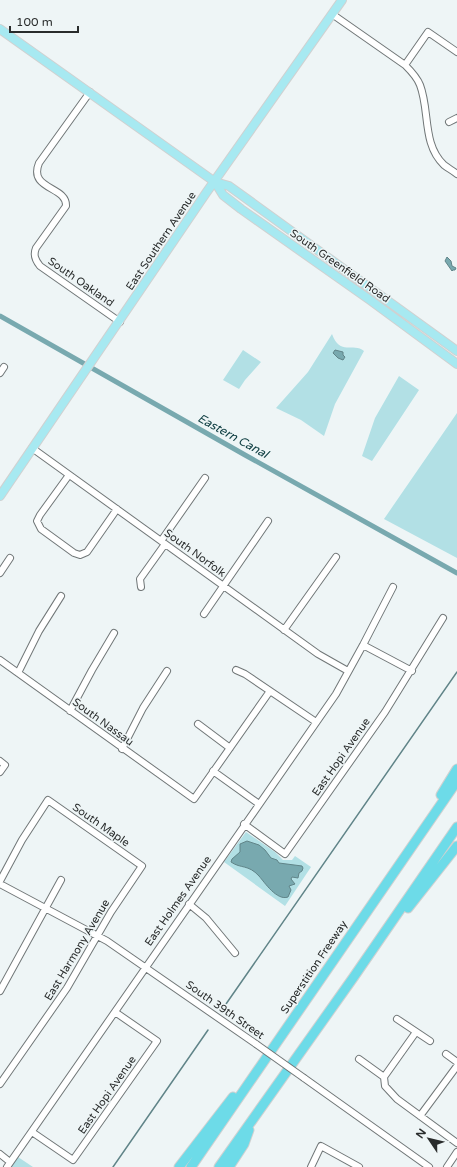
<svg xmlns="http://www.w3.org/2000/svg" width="457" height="1167" viewBox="0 0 457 1167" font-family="'Varela Round',sans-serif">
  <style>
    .green { fill: #b2e0e5 }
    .water { fill: #78a9af; stroke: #608488 }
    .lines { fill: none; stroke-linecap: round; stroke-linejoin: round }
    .stream { stroke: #608488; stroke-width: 1.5 }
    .canal { stroke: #78a9af; stroke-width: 5 }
    .minor-casing { stroke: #717778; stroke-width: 8 }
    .major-casing { stroke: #d0d1d1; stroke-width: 10 }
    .highway-casing { stroke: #d0d1d1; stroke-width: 11 }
    .minor { stroke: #fff; stroke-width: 6 }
    .major { stroke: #a7e9f1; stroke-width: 8 }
    .highway { stroke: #6ddbe8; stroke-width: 9 }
    .minor-bridge-casing { stroke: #717778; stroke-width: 8; stroke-linecap: butt }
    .minor-bridge { stroke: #fff; stroke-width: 6 }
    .labels { text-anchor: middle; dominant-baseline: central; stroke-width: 3; stroke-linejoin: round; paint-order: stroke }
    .street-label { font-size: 11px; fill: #292c2c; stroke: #eef5f6 }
    .water-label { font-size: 12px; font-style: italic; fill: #114044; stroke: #eef5f6 }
  </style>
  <rect width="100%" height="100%" fill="#eef5f6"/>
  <!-- green -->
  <path class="green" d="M332 334C340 356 353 342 364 351L335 404 324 436 301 420 276 408 308 372Z
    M243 350 261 362 245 380 239 389 223 380Z
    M399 376 419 390 372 461 362 456 375 418Z
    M457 413V558L384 519Z
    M246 832 275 852 283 860H292L295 856 311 867 285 906 224 862Z
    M15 1155 33 1167H7Z"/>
  <!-- water -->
  <path class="water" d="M447 257 451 261 452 266 456 268 455 270H453L452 271 445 261Z
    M335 350 343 352V355L345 357 343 360 338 358 333 353Z
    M247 841 259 845 265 850 271 858 277 860 279 863 302 866 303 868 302 871 299 873 298 878 292 877 291 879 295 884 289 886 291 890 288 897C277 901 265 883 259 876 248 864 241 869 231 862L232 859 240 852V844Z"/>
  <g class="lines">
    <!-- stream -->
    <path class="stream" d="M226 1004 457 672
      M113 1167 208 1030"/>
    <!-- canal -->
    <path class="canal" d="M0 316 245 455 457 573"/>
    <defs>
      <path id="minor" d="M332 14 405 65C411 71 417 77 420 85 430 111 422 144 444 165 448 168 453 171 457 174
        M405 65 428 32 457 52
        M90 92 39 163C28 190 67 186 66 206L36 248C33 255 35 260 40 266L120 322
        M449 122 457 118
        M0 373 4 367
        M32 448 318 654 348 671
        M69 475 40 515 37 521 41 529 74 553 80 555 87 552 117 509
        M161 541 205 478
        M0 573 10 558
        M141 587 140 579 165 544
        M204 614 268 521
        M284 630 336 557
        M363 645 412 671
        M0 660 194 799 270 691
        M236 670 245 674 316 722
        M18 673 39 631 61 596
        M70 711 92 670 114 633
        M198 724 230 748
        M122 749 143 708 167 671
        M0 761 5 765 0 772
        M213 771 259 804
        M244 824 285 854 385 712 443 618
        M0 881 22 840 48 800 142 866 111 912 67 988 0 1084
        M0 884 107 941 256 1044
        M189 904 206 918 235 953
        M0 991 61 880
        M397 1019 430 1041
        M416 1032 384 1077 385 1086 397 1099 457 1143
        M446 1054 457 1062
        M359 1059 384 1077
        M304 1078 429 1167
        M420 1116 457 1066
        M32 1132 73 1160 157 1041 115 1012
        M0 1154 10 1162
        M7 1167 336 694 363 645 393 587
        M311 1167 321 1146 359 1167
        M447 1167 457 1152"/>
      <path id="major" d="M0 29 215 182 223 195 241 209 370 300 457 364
        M215 182 229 186 457 351
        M0 496 206 193 342 0"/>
      <path id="highway" d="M441 795 457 769
        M408 908 457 846
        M179 1167 233 1097
        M191 1167 457 781
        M219 1167 353 978 457 827
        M229 1167 244 1144 249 1130"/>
    </defs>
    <!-- minor casing -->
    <use href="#minor" class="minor-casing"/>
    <!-- major casing -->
    <use href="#major" class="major-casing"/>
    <!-- highway casing -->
    <use href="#highway" class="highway-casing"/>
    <!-- minor -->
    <use href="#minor" class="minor"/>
    <!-- major -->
    <use href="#major" class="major"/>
    <!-- highway -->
    <use href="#highway" class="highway"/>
    <defs>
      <path id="minor-bridge" d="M256 1044 304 1078"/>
    </defs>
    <!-- minor-bridge casing -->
    <use href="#minor-bridge" class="minor-bridge-casing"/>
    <!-- minor-bridge -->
    <use href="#minor-bridge" class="minor-bridge"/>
  </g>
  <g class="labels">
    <!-- street labels -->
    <g class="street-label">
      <text transform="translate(161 241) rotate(-56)">East Southern Avenue</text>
      <text transform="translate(340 266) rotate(35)">South Greenfield Road</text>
      <text transform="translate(81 282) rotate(35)">South Oakland</text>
      <text transform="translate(195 553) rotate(36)">South Norfolk</text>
      <text transform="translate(103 722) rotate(36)">South Nassau</text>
      <text transform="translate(341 757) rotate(-55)">East Hopi Avenue</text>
      <text transform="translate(101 825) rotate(35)">South Maple</text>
      <text transform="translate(178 901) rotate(-55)">East Holmes Avenue</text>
      <text transform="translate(77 950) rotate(-59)">East Harmony Avenue</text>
      <text transform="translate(314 967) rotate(-56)">Superstition Freeway</text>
      <text transform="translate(225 1010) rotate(35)">South 39th Street</text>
      <text transform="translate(107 1095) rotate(-55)">East Hopi Avenue</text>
    </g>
    <!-- water labels -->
    <g class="water-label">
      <text transform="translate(233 436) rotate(29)">Eastern Canal</text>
    </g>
  </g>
  <!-- north arrow -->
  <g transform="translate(429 1139) rotate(305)" stroke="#eef5f6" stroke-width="3" paint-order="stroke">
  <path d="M0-3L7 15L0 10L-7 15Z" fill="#292c2c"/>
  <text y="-6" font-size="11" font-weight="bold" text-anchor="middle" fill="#292c2c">N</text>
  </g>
  <!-- scale -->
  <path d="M10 26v6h68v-6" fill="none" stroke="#292c2c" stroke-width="2"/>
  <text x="16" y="26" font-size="12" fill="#292c2c" stroke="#eef5f6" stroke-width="3" paint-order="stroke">100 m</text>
</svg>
